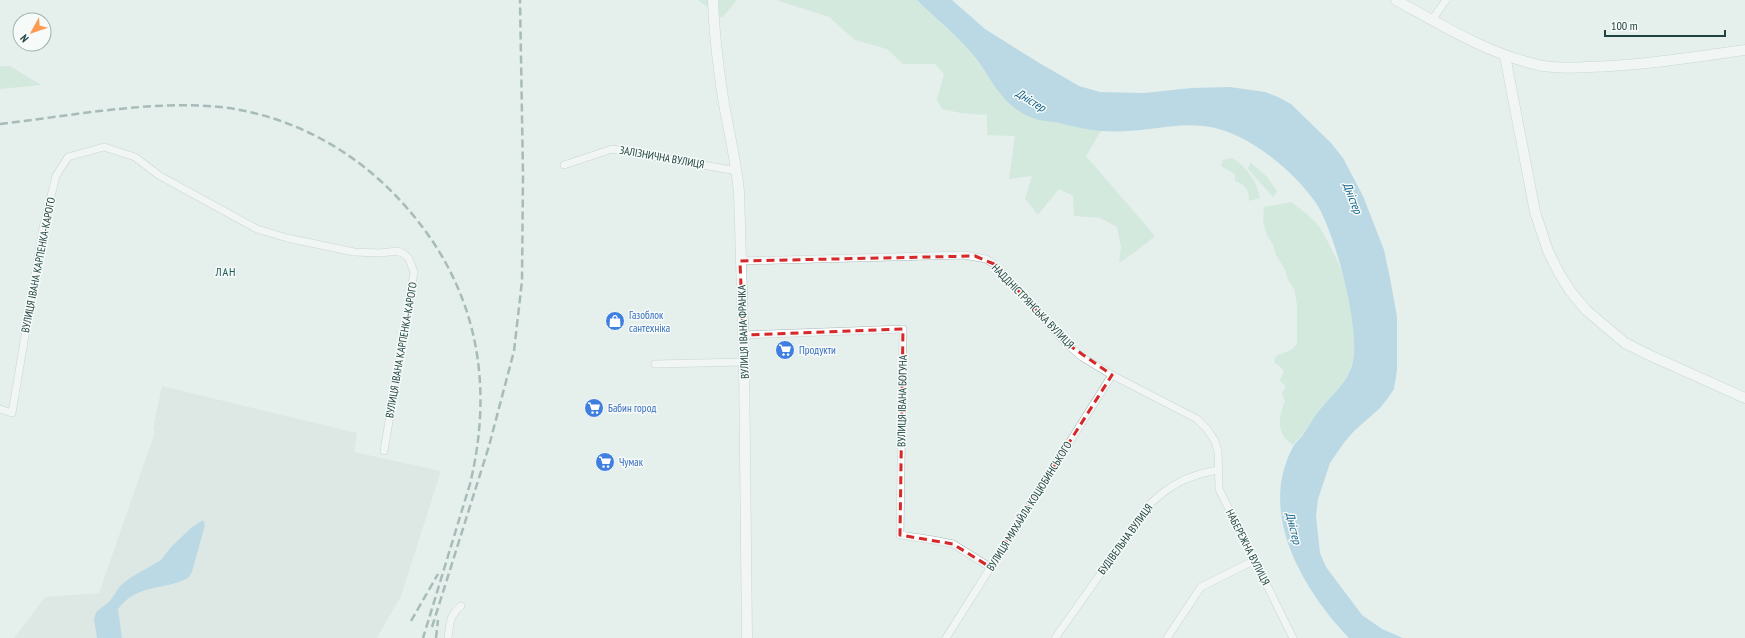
<svg xmlns="http://www.w3.org/2000/svg" width="1745" height="638" viewBox="0 0 1745 638" font-family="'PT Sans Narrow',sans-serif">
  <style>
    .built { fill: #d3e0dc }
    .green { fill: #bce2cd }
    .water { fill: #88bfd9 }
    .lines { fill: none; stroke-linecap: round; stroke-linejoin: round }
    .street-casing { stroke: #a6b8b5; stroke-width: 8 }
    .secondary-casing { stroke: #a2bcb8; stroke-width: 11 }
    .street { stroke: #fff; stroke-width: 7 }
    .secondary { stroke: #fff; stroke-width: 10 }
    .rail { stroke: #5c7f7b; stroke-width: 2.5; stroke-dasharray: 8 4; stroke-linecap: butt }
    .marked { fill: none; stroke: #d62828; stroke-width: 3; stroke-dasharray: 8 5; stroke-linejoin: round }
    .labels { text-anchor: middle; dominant-baseline: central; stroke-width: 3; stroke-linejoin: round; paint-order: stroke }
    .street-label { font-size: 11px; fill: #214440; stroke: #f6fbf9 }
    .shop-label { font-size: 11px; fill: #366cbe; stroke: #f6fbf9; text-anchor: start }
    .water-label { font-size: 12px; font-style: italic; fill: #146187; stroke: #f6fbf9 }
    .neighbourhood-label { font-size: 12px; letter-spacing: 1px; fill: #1b5954; stroke: #f6fbf9 }
  </style>
  <rect width="100%" height="100%" fill="#e5efec"/>
  <!-- built -->
  <path class="built" d="M162 386 357 433 354 452 441 471 401 596 377 638H14L45 597 99 593 155 432 153 428Z"/>
  <!-- green -->
  <path class="green" d="M698 0H737L722 18Z
    M776 0H917L968 48 992 82 1050 121 1101 131 1086 156 1155 236 1138 250 1119 263 1121 247 1117 227 1100 218 1074 216 1073 196 1059 189 1038 215 1025 199 1032 176 1009 179 1015 136 987 135V115L961 113 942 109 937 100 944 74 935 64H903L887 49 855 40 829 17Z
    M0 66H10L41 85 0 89Z
    M1232 158C1248 168 1256 180 1260 198L1249 201C1249 190 1246 185 1235 181V174L1221 166 1223 160Z
    M1250 162 1267 177 1277 191 1273 197 1248 169Z
    M1292 202C1300 209 1310 216 1317 224 1324 233 1336 257 1340 267 1349 289 1360 344 1351 366 1345 385 1331 396 1319 410 1310 422 1304 434 1293 445 1276 435 1278 417 1285 401L1282 393 1286 386 1280 381 1284 370 1274 362 1276 356 1291 350 1297 344V305L1294 288 1288 280 1285 270 1276 255 1273 245 1267 235 1263 221 1264 207Z"/>
  <!-- water -->
  <path class="water" d="M917 0H952L985 29 1041 64 1079 86 1100 92 1144 93 1192 88 1230 87 1265 92 1278 97 1291 104 1331 143 1343 158 1363 196 1384 250 1390 278 1397 317V370L1394 389 1388 398 1380 408 1354 431 1343 444 1330 463 1318 499 1316 516 1320 553 1326 567 1362 615 1382 629 1403 638H1349C1303 590 1257 513 1293 447 1295 443 1299 440 1302 436 1308 428 1312 419 1318 412 1330 396 1346 385 1352 365 1362 332 1335 232 1316 203 1292 169 1245 130 1203 126 1185 124 1167 127 1150 129 1134 131 1117 132 1101 131 1087 130 1073 126 1059 123 1050 121 1039 121 1030 117 997 103 989 70 966 47 951 30 933 16 917 0Z
    M203 520 205 525 192 572 188 578C163 591 138 583 118 609L122 638H97L94 619 96 612 110 601 120 586 130 578 161 560 171 547 192 527Z"/>
  <g class="lines">
    <defs>
      <path id="street" d="M1432 20 1446 0
        M564 165 612 149 737 171
        M740 261 964 255 986 259 994 264 1066 343 1082 357 1112 375 1197 419 1207 429 1215 441 1218 452 1219 489 1293 638
        M743 335 903 329 900 535 933 540 953 544 990 567
        M655 364 744 362
        M0 409 12 413 43 228 56 176 68 157 104 147 135 157 160 176 257 229 287 238 354 252 380 253 398 251 404 254 409 259 414 272 384 451
        M448 638C450 623 449 616 461 606
        M946 638 1112 375
        M1055 638 1150 504C1171 484 1189 475 1218 470
        M1167 638 1201 587 1255 560"/>
      <path id="secondary" d="M713 0C714 33 718 65 723 98 728 129 736 160 739 192L744 362 747 638
        M1396 0C1443 26 1490 55 1543 66 1557 68 1573 68 1588 67 1641 66 1693 57 1745 50
        M1505 56 1535 212 1548 251 1559 273 1571 292 1586 310 1625 343 1649 355 1745 398"/>
    </defs>
    <!-- street casing -->
    <use href="#street" class="street-casing"/>
    <!-- secondary casing -->
    <use href="#secondary" class="secondary-casing"/>
    <!-- street -->
    <use href="#street" class="street"/>
    <!-- secondary -->
    <use href="#secondary" class="secondary"/>
    <!-- rail -->
    <path class="rail" d="M0 124C70 116 150 100 220 107 282 114 339 142 384 184 470 266 498 368 470 484L423 638
      M411 621 438 574
      M432 627 489 446 514 351 522 281 523 174 520 0
      M436 638 438 620"/>
  </g>
  <!-- marked area -->
  <path d="M0 0H1745V638H0ZM975 256 994 264 1066 343 1112 375 990 567 953 544 900 535 903 329 743 335 740 261Z" fill="#e5efec" fill-opacity=".55" fill-rule="evenodd"/>
  <path class="marked" d="M975 256 994 264 1066 343 1112 375 990 567 953 544 900 535 903 329 743 335 740 261Z"/>
  <!-- icons -->
  <defs>
    <symbol id="shop-disc" viewBox="-11 -11 22 22"><circle r="9.5" fill="#3f7fe0" stroke="#f6fbf9"/><path d="M-5-2.5h2.3a2.7 3.5 0 0 1 5.4 0H5L5.5 6h-11ZM-1.5-2.5h3a1.5 2.3 0 0 0-3 0Z" fill="#fff"/></symbol>
    <symbol id="supermarket-disc" viewBox="-11 -11 22 22"><circle r="9.5" fill="#3f7fe0" stroke="#f6fbf9"/><path d="M-6-5.5h2.5l.6 2H6L4.5 2H-2.5L-4.4-4H-6ZM-1.5 3.2a1.3 1.3 0 1 0 .1 0ZM3 3.2a1.3 1.3 0 1 0 .1 0Z" fill="#fff"/></symbol>
  </defs>
  <g fill-rule="evenodd">
    <use href="#shop-disc" x="604" y="310" width="22" height="22"/>
    <use href="#supermarket-disc" x="774" y="339" width="22" height="22"/>
    <use href="#supermarket-disc" x="583" y="397" width="22" height="22"/>
    <use href="#supermarket-disc" x="594" y="451" width="22" height="22"/>
  </g>
  <g class="labels">
    <!-- street labels -->
    <g class="street-label">
      <text transform="translate(662 157) rotate(10)">ЗАЛІЗНИЧНА ВУЛИЦЯ</text>
      <text transform="translate(38 265) rotate(-79)">ВУЛИЦЯ ІВАНА КАРПЕНКА-КАРОГО</text>
      <text transform="translate(1033 306) rotate(46)">НАДДНІСТРЯНСЬКА ВУЛИЦЯ</text>
      <text transform="translate(743 332) rotate(-92)">ВУЛИЦЯ ІВАНА ФРАНКА</text>
      <text transform="translate(401 350) rotate(-80)">ВУЛИЦЯ ІВАНА КАРПЕНКА-КАРОГО</text>
      <text transform="translate(902 401) rotate(-89)">ВУЛИЦЯ ІВАНА БОГУНА</text>
      <text transform="translate(1029 506) rotate(-58)">ВУЛИЦЯ МИХАЙЛА КОЦЮБИНСЬКОГО</text>
      <text transform="translate(1125 539) rotate(-54)">БУДІВЕЛЬНА ВУЛИЦЯ</text>
      <text transform="translate(1248 547) rotate(63)">НАБЕРЕЖНА ВУЛИЦЯ</text>
    </g>
    <!-- shop labels -->
    <g class="shop-label">
      <text x="629" y="315">Газоблок<tspan x="629" dy="13">сантехніка</tspan></text>
      <text x="799" y="350">Продукти</text>
      <text x="608" y="408">Бабин город</text>
      <text x="619" y="462">Чумак</text>
    </g>
    <!-- water labels -->
    <g class="water-label">
      <text transform="translate(1031 100) rotate(32)">Дністер</text>
      <text transform="translate(1353 198) rotate(69)">Дністер</text>
      <text transform="translate(1294 528) rotate(76)">Дністер</text>
    </g>
    <!-- neighbourhood labels -->
    <g class="neighbourhood-label">
      <text x="226" y="271">ЛАН</text>
    </g>
  </g>
  <!-- north arrow -->
  <g transform="translate(32 32) rotate(230)"><circle r="19" fill="#f6fbf9" stroke="#a1b2af"/>
  <path d="M0-3L7 15L0 10L-7 15Z" fill="#ff9a53"/>
  <text y="-6" font-size="11" font-weight="bold" text-anchor="middle" fill="#214440">N</text>
  </g>
  <!-- scale -->
  <path d="M1605 30v6h120v-6" fill="none" stroke="#214440" stroke-width="2"/>
  <text x="1611" y="30" font-size="12" fill="#214440" stroke="#f6fbf9" stroke-width="3" paint-order="stroke">100 m</text>
</svg>
